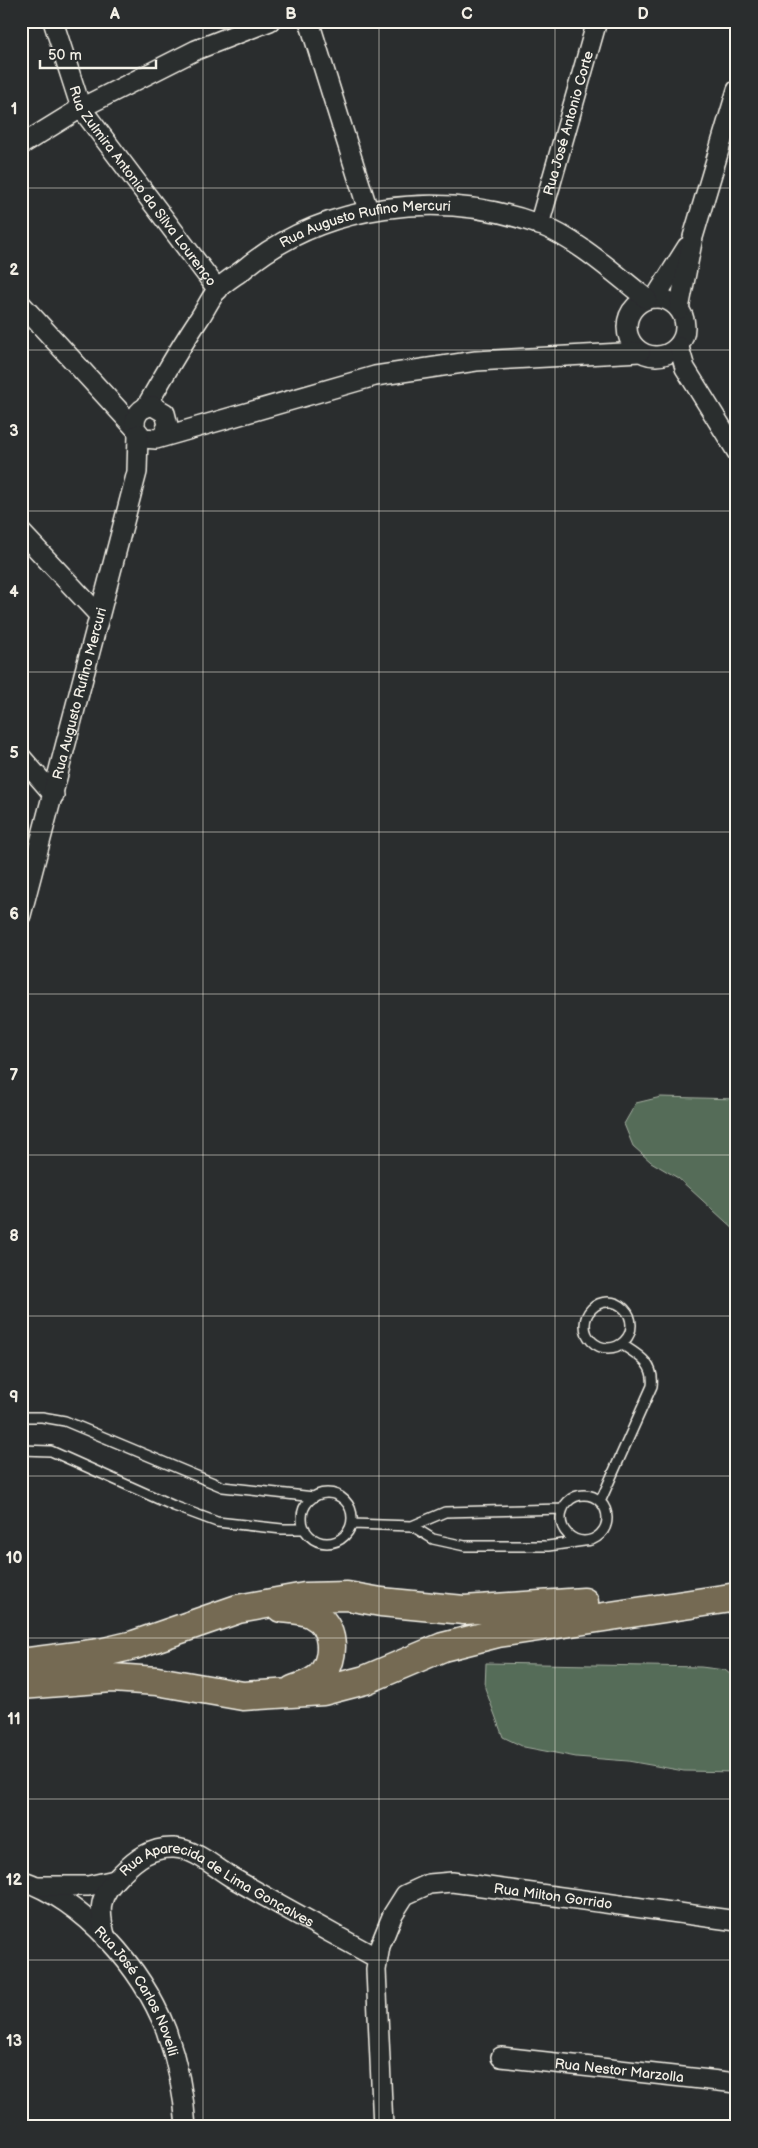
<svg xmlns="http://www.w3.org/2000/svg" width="758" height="2148" viewBox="0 0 758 2148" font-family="'Balsamiq Sans',sans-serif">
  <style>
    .green { fill: #556c59; stroke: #a4aea0 }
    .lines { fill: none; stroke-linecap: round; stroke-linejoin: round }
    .service-casing { stroke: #f4f1e8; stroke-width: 12 }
    .minor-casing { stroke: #f4f1e8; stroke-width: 22 }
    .primary-casing { stroke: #f4f1e8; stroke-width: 31 }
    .service { stroke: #2a2d2e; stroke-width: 9 }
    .minor { stroke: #2a2d2e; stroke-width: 19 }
    .primary { stroke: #746b52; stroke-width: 28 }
    .grid { fill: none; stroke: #f4f1e8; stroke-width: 1; stroke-opacity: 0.55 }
    .labels { text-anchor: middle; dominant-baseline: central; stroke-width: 4.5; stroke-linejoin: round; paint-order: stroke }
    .street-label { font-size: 14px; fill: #f4f1e8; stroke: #2a2d2e }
    .neatline { fill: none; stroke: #f4f1e8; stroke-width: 2 }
    .grid-label { font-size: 16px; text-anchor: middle; font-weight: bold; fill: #f4f1e8 }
  </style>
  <rect width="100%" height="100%" fill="#2a2d2e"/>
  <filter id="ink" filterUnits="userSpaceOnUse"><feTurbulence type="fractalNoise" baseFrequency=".02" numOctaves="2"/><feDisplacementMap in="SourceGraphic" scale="10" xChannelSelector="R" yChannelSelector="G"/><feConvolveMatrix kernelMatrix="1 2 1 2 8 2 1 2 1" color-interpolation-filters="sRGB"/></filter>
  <g filter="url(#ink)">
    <!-- green -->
    <path class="green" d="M661 1097 737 1099V1232L678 1178 651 1162 633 1146 624 1124 636 1103Z
      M486 1663 701 1667 725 1670 737 1680V1772L684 1771 628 1761 576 1757 524 1747 503 1737 485 1688Z"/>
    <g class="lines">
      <defs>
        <path id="service" d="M585 1325a23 23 0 1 1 46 0a23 23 0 1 1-46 0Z
          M21 1417H42L65 1421 223 1487 314 1497
          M21 1450 51 1451 174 1506 217 1522 282 1529H305
          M302 1518a25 25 0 1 1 50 0a25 25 0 1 1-50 0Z
          M561 1518a23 23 0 1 1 46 0a23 23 0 1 1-46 0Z
          M600 1502 652 1386C655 1363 638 1355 621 1344
          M352 1524 412 1526 433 1539 465 1546H548L584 1541
          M412 1526 445 1512 563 1509"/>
        <g id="minor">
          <path id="s1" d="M53 21 81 108 218 290"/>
          <path d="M309 21 368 210"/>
          <path d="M21 145 81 108 196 50 270 21"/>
          <path id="s2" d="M539 225 597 21"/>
          <circle cx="656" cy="327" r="29"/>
          <path d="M655 298 687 247"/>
          <path d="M21 304 135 428"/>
          <path d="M679 309 693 237 737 90"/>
          <path d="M679 347 685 368 737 452"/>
          <path id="s3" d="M146 407C163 377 180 347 199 319 205 310 210 299 217 290 224 282 235 276 244 269 323 203 441 189 538 224 577 239 614 273 647 299"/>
          <path d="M162 437 168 425 165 413 153 406C140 407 134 415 135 428L143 438 156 439 375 376 476 361 640 352"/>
          <path d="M21 532 99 615"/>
          <path d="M21 757 54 795"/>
          <path id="s4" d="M21 915 137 472 138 434"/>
          <path id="s5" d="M21 1880C84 1901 142 1968 166 2030 177 2061 184 2094 186 2127"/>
          <path d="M39 1886H88L115 1880"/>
          <path id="s6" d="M106 1939C98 1909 98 1896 121 1874 136 1859 151 1847 174 1848 195 1849 213 1866 231 1877 279 1905 328 1931 377 1958"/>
          <path id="s7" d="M501 2057 737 2083"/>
          <path id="s8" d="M383 2127 376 1970 380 1946 393 1914 405 1895 429 1884 452 1882 737 1921"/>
        </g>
        <path id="primary" d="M281 1608C291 1609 303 1609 312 1614 335 1625 336 1658 321 1676 313 1684 303 1686 293 1690
          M21 1663 100 1653 134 1645 238 1609 305 1597 347 1596 381 1602 464 1610 584 1602
          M21 1685 112 1678 157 1681 243 1696 323 1691 365 1680 443 1647 498 1633 737 1597"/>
      </defs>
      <!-- service casing -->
      <use href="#service" class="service-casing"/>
      <!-- minor casing -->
      <use href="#minor" class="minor-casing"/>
      <!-- primary casing -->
      <use href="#primary" class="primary-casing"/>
      <!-- service -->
      <use href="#service" class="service"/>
      <!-- minor -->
      <use href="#minor" class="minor"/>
      <!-- primary -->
      <use href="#primary" class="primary"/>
    </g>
  </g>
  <!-- grid -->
  <path class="grid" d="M203 21V2127M379 21V2127M555 21V2127M21 188H737M21 350H737M21 511H737M21 672H737M21 832H737M21 994H737M21 1155H737M21 1316H737M21 1476H737M21 1638H737M21 1799H737M21 1960H737"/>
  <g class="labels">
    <!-- street labels -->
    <g class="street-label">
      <text stroke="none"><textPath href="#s2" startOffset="106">Rua José Antonio Corte</textPath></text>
      <text stroke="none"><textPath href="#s1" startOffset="190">Rua Zulmira Antonio da Silva Lourenço</textPath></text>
      <text stroke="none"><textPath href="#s3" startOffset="304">Rua Augusto Rufino Mercuri</textPath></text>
      <text stroke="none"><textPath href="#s4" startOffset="229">Rua Augusto Rufino Mercuri</textPath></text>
      <text stroke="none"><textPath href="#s8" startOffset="390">Rua Milton Gorrido</textPath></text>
      <text stroke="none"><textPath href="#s6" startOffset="182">Rua Aparecida de Lima Gonçalves</textPath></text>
      <text stroke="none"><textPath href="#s5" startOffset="166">Rua José Carlos Novelli</textPath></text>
      <text stroke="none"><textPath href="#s7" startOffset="119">Rua Nestor Marzolla</textPath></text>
    </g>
  </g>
  <!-- margin -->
  <rect width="758" height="2148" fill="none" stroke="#2a2d2e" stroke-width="55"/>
  <!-- scale -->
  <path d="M40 60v8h116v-8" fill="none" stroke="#f4f1e8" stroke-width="2.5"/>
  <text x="48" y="60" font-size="15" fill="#f4f1e8" stroke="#2a2d2e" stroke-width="4" paint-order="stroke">50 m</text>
  <rect x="28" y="28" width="702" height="2092" class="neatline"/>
  <g class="grid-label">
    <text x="115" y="19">A</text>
    <text x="291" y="19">B</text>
    <text x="467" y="19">C</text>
    <text x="643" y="19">D</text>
    <text x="14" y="114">1</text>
    <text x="14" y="275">2</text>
    <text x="14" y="436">3</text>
    <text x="14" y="597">4</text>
    <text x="14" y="758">5</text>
    <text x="14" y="919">6</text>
    <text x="14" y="1080">7</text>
    <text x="14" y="1241">8</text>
    <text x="14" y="1402">9</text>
    <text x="14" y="1563">10</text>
    <text x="14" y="1724">11</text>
    <text x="14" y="1885">12</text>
    <text x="14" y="2046">13</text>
  </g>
</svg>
